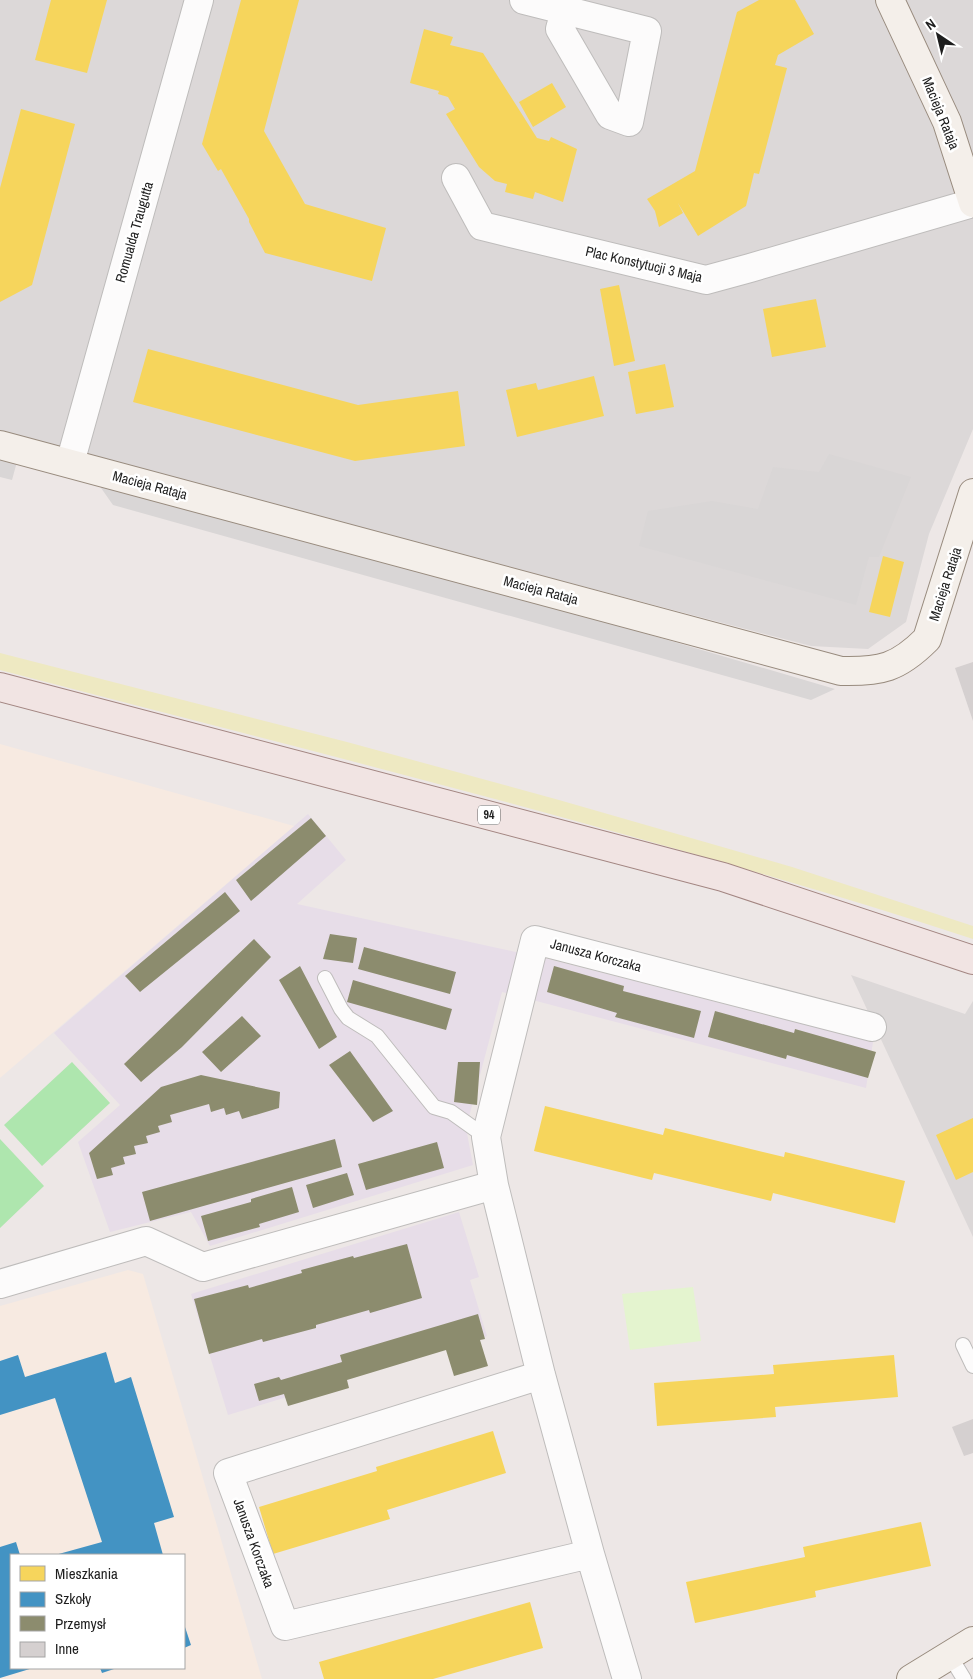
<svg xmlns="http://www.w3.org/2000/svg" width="973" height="1679" viewBox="0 0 973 1679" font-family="'Archivo Narrow',sans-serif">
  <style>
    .residential { fill: #dcd8d8 }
    .industrial { fill: #e7dde8 }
    .education { fill: #f7eae1; fill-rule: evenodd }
    .grass { fill: #eee9c2 }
    .park { fill: #e4f4cf }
    .pitch { fill: #aee6ae }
    .parking { fill: #d9d6d6 }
    .homes { fill: #f6d55c }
    .schools { fill: #4393c3 }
    .industry { fill: #8c8c6e }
    .building { fill: #d5d0d0 }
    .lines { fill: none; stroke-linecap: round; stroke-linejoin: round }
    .lane-casing { stroke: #bebcbb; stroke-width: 16 }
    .street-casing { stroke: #bebcbb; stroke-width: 30 }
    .secondary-casing { stroke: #988b7e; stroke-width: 30 }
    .primary-casing { stroke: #a38682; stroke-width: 30 }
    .lane { stroke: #fcfbfb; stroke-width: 14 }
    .street { stroke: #fcfbfb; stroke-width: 28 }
    .secondary { stroke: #f4efea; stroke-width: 28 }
    .primary { stroke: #f1e4e3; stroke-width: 28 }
    .labels { text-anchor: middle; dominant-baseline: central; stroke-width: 5; stroke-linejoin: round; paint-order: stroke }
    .shield { fill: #fff; stroke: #626262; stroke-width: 1 }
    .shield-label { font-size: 12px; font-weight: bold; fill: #1e1e1e }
    .street-label { font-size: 14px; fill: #1e1e1e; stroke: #fff }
  </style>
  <rect width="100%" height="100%" fill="#ede7e6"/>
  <!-- residential -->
  <path class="residential" d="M0 0H973V429L929 534 906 622 868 649 811 646 0 434Z
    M851 975 965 1014 973 1001V1237Z"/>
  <!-- industrial -->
  <path class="industrial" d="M308 814 346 860 297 904 552 960 873 1042 866 1088 502 992 466 1128 473 1165 210 1246 191 1212 110 1232 78 1142 120 1105 54 1033Z
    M459 1212 479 1277 470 1280 487 1336 228 1415 191 1294Z"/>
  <!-- education -->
  <path class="education" d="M0 744 294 826 0 1078Z
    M128 1270 143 1274 262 1679H0V1306ZM11 1555H184V1668H11Z"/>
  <!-- grass -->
  <path class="grass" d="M0 653 347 742 559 800 792 867 973 926V939C653 835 326 755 0 670Z"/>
  <!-- park -->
  <path class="park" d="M693 1287 701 1341 630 1350 622 1294Z"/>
  <!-- pitch -->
  <path class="pitch" d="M72 1062 110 1103 42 1166 4 1125Z
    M0 1139 44 1186 0 1228Z"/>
  <!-- parking -->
  <path class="parking" d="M0 454 18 458 12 480 0 477Z
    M829 454 911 477 879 557H869L856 605 639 546 648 511 712 501 758 509 773 467 819 472Z
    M94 478 412 565 835 689 811 700 113 505Z"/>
  <!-- homes -->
  <path class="homes" d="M51 0H107L87 73 35 60Z
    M241 0H299L264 131 305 204 386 228 372 281 265 253 249 222V219L221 169 218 171 202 144Z
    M759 0H795L814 34 778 55 775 65 787 68 759 174 754 173 746 206 698 236 678 203 683 213 659 227 655 211 647 199 695 171 737 12Z
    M424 29 453 37 450 45 483 53 537 138 549 141 551 137 577 149 563 202 535 192 533 199 505 192 507 184 495 181 479 167 446 114 455 109 448 97 438 94 439 91 410 83Z
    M552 83 566 107 533 127 519 102Z
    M21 109 75 124 32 285 0 302V188Z
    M619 285 635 361 614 366 600 289Z
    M816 299 826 347 772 357 763 309Z
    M148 349 358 405 458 391 465 446 355 461 133 402Z
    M665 364 674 407 636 414 628 372Z
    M594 376 604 416 517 437 506 390 536 383 538 390Z
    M883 556 904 562 890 617 869 612Z
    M545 1106 663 1135 665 1128 784 1157 785 1152 905 1181 895 1223 773 1193 771 1201 654 1173 652 1180 534 1151Z
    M973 1118V1172L956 1180 936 1135Z
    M894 1355 898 1397 775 1407 776 1417 657 1426 654 1383 774 1374 773 1365Z
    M493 1431 506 1473 387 1510 390 1519 273 1554 259 1507 377 1471 376 1467Z
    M921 1522 931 1566 815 1591 816 1597 695 1623 686 1582 805 1557 803 1547Z
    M530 1602 543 1648 433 1679H324L319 1662Z"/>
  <!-- schools -->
  <path class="schools" d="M106 1352 115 1383 131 1377 174 1517 154 1523 163 1555H55L102 1542 55 1398 0 1415V1361L18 1355 25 1377Z
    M16 1542 20 1555H11V1668H33L0 1678V1547Z
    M184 1624 191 1645 184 1648Z
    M100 1668H117L102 1673Z"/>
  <!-- industry -->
  <path class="industry" d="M311 818 326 836 251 901 236 880Z
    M225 892 240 911 140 992 125 976Z
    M330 934 357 938 353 963 323 959Z
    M254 939 271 957 182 1047 141 1082 124 1064Z
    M364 947 456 972 450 994 358 969Z
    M300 966 337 1037 319 1049 279 980Z
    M554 966 624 986 623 991 701 1011 694 1038 615 1017 617 1013 547 992Z
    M353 980 452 1009 446 1030 347 1002Z
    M715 1011 794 1033 795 1029 876 1052 868 1078 787 1055 786 1059 708 1037Z
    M242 1016 261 1036 221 1072 202 1052Z
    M350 1051 393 1111 373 1122 329 1065Z
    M458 1062H480L477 1105 454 1102Z
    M201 1075 280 1092 279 1108 242 1119 239 1111 226 1115 224 1108 211 1112 209 1104 170 1115 172 1122 158 1126 160 1132 146 1136 148 1143 134 1146 136 1154 123 1157 125 1164 111 1168 113 1175 97 1179 89 1153 161 1087Z
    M335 1139 342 1167 150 1221 142 1192Z
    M437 1142 444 1168 366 1190 358 1164Z
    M347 1173 354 1195 313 1208 306 1185Z
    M292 1187 299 1212 259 1224 260 1227 208 1241 201 1216 251 1202V1199Z
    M407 1244 422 1298 370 1313 369 1310 316 1325V1328L263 1342 262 1339 209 1354 194 1299 248 1285 249 1288 302 1273 301 1270 353 1256 354 1258Z
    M478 1314 485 1339 480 1340 488 1366 454 1376 446 1350 347 1380 349 1388 288 1406 284 1394 259 1401 254 1384 279 1377 281 1380 342 1362 340 1355Z"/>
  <!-- building -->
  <path class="building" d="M973 662V721L955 668Z
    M973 1419V1453L964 1456 952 1427Z"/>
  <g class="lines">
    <defs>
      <path id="lane" d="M325 978 341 1009 348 1018 377 1036 434 1107 451 1112 486 1137
        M963 1345 973 1366
        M950 1656 964 1679"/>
      <path id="street" d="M524 0 647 31 629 122 610 115 560 29 565 11
        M456 178 482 226 706 280 750 268 973 203
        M70 463 199 0
        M0 1284 146 1241 203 1267 494 1185
        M541 1375 228 1473 285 1626 590 1554
        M627 1679 590 1554 541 1375 494 1185 486 1137 535 940 872 1027"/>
      <path id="secondary" d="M890 0 947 122 973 203
        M0 445 841 671C881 672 898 668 927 639L973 493
        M911 1679 973 1641"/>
      <path id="primary" d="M0 687 723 877 973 960"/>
    </defs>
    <!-- lane casing -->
    <use href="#lane" class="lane-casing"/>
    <!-- street casing -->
    <use href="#street" class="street-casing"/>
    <!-- secondary casing -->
    <use href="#secondary" class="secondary-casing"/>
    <!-- primary casing -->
    <use href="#primary" class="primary-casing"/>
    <!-- lane -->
    <use href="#lane" class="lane"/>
    <!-- street -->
    <use href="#street" class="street"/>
    <!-- secondary -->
    <use href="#secondary" class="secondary"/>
    <!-- primary -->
    <use href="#primary" class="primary"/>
  </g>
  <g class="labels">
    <!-- shield labels -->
    <rect class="shield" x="478" y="805.5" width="22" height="19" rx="4"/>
    <g class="shield-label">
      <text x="489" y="815">94</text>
    </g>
    <!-- street labels -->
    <g class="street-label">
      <text transform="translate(941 113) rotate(68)">Macieja Rataja</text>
      <text transform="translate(134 232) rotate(-74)">Romualda Traugutta</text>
      <text transform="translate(644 264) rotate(13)">Plac Konstytucji 3 Maja</text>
      <text transform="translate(150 485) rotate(15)">Macieja Rataja</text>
      <text transform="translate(945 584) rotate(-72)">Macieja Rataja</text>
      <text transform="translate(541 590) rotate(15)">Macieja Rataja</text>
      <text transform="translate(596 955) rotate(15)">Janusza Korczaka</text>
      <text transform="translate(254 1543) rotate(70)">Janusza Korczaka</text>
    </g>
  </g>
  <!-- legend -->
  <rect x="10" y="1554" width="175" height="115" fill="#ffffff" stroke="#a5a5a5"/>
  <rect x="20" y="1566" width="25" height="15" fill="#f6d55c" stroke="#a5a5a5"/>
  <text x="55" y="1579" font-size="15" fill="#1e1e1e">Mieszkania</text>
  <rect x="20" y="1592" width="25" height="15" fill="#4393c3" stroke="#a5a5a5"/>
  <text x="55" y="1604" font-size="15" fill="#1e1e1e">Szkoły</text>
  <rect x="20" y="1616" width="25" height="15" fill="#8c8c6e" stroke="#a5a5a5"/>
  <text x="55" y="1629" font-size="15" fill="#1e1e1e">Przemysł</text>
  <rect x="20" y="1642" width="25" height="15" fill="#d5d0d0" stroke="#a5a5a5"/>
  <text x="55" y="1654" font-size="15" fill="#1e1e1e">Inne</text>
  <!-- north arrow -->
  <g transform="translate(938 35) rotate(325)" stroke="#ffffff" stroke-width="4" paint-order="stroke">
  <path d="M0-4L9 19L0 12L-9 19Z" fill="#1e1e1e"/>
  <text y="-8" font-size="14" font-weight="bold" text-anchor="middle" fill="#1e1e1e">N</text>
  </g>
</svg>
